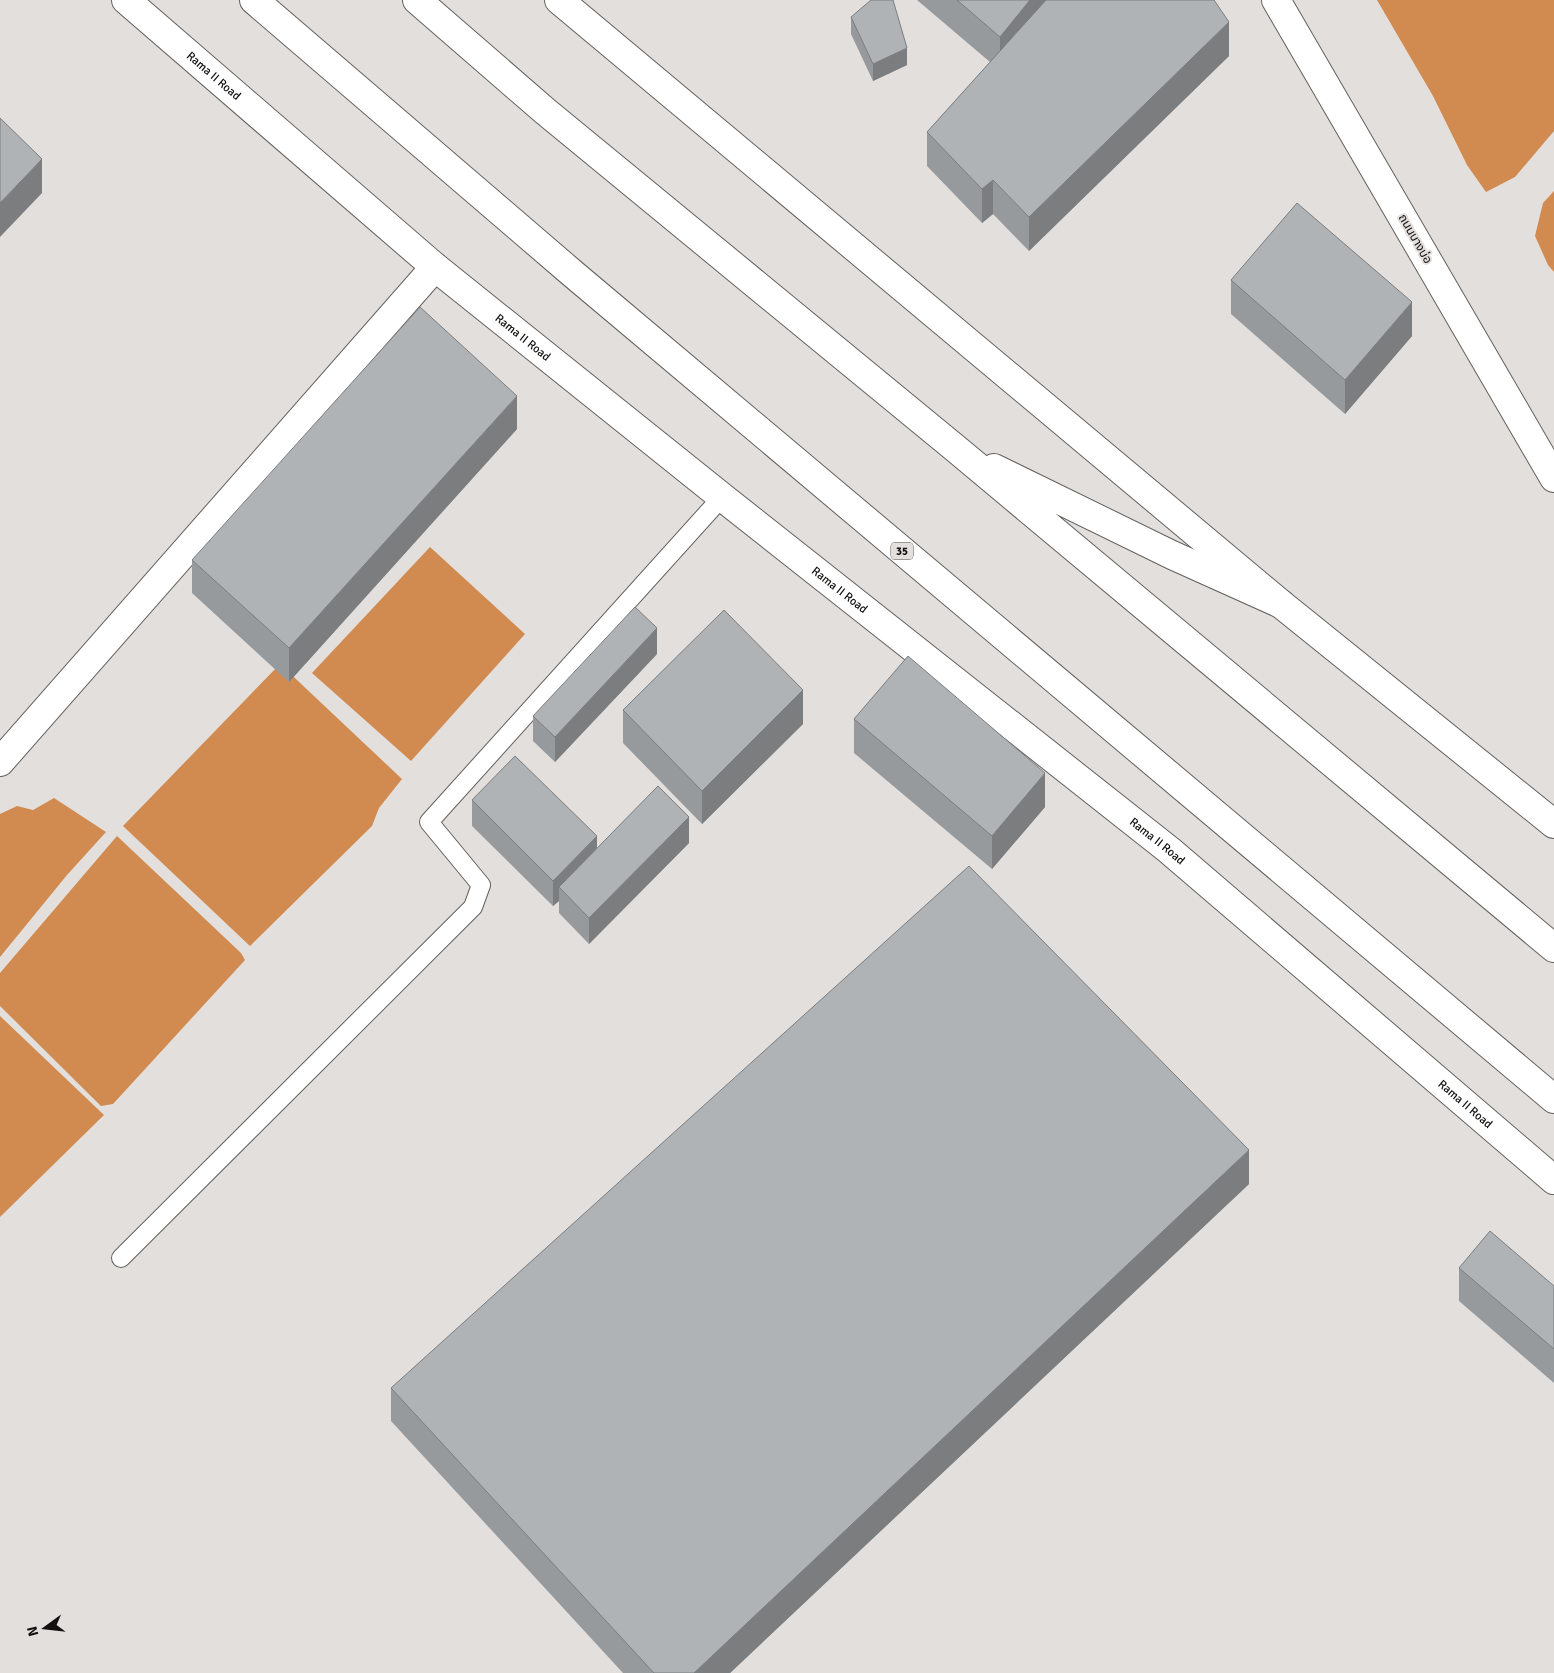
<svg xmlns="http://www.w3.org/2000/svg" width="1554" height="1673" viewBox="0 0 1554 1673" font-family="Signika,'Noto Sans Thai',sans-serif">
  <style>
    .water { fill: #d18a4f }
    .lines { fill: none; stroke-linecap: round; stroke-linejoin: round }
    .service-casing { stroke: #64615e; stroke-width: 20 }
    .tertiary-casing { stroke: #64615e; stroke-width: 30 }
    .secondary-casing { stroke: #64615e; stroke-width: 30 }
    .trunk-casing { stroke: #64615e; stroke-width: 30 }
    .service { stroke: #fff; stroke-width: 18 }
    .tertiary { stroke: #fff; stroke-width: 28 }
    .secondary { stroke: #fff; stroke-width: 28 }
    .trunk { stroke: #fff; stroke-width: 28 }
    .wall { fill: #979a9d }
    .shaded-wall { fill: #7b7d7f }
    .building { fill: #b0b3b6; stroke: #7b7d7f }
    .labels { text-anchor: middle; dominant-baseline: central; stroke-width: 4; stroke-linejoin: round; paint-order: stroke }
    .shield { fill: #e3dfdc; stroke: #514e4c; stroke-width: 1 }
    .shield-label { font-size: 11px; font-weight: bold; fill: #12100f }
    .street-label { font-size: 12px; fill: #12100f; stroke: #e3dfdc }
  </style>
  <rect width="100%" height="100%" fill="#e3dfdc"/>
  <!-- water -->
  <path class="water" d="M1377 0H1554V131L1515 177 1486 192 1467 165 1433 96Z
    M1554 191V272L1548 265 1535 236 1543 203Z
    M430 547 525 634 411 761 312 673Z
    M280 664 402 779 379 808 372 826 250 946 123 826Z
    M54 798 106 832 67 875 0 957V814L17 806 33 810Z
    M117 836 241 953 245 960 113 1104 101 1106 0 1006V973Z
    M0 1016 104 1115 0 1217Z"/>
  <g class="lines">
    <defs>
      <path id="service" d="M121 1258 473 907 481 885 429 822 722 497"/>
      <path id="tertiary" d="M1276 0 1554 478
        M0 762 435 267"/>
      <g id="secondary">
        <path id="s1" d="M126 0 435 267 722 497 1169 850 1554 1180"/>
        <path d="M559 0 1281 604 1554 824"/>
      </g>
      <path id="trunk" d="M254 0 572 273 1554 1099
        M417 0 545 111 955 448 1554 948
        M994 468 1172 555 1281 604"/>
    </defs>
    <!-- service casing -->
    <use href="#service" class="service-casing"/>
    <!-- tertiary casing -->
    <use href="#tertiary" class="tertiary-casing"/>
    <!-- secondary casing -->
    <use href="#secondary" class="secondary-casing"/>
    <!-- trunk casing -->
    <use href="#trunk" class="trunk-casing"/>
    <!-- service -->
    <use href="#service" class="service"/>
    <!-- tertiary -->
    <use href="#tertiary" class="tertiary"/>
    <!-- secondary -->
    <use href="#secondary" class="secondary"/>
    <!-- trunk -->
    <use href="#trunk" class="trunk"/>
  </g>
  <!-- wall -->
  <path class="wall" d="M917 0H1214L1229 56 1029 251 993 214 982 223 927 166V132L990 62Z
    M851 17 907 65 873 81 851 34Z
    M1231 280 1412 336 1345 414 1231 314Z
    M517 429 289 682 192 593V560Z
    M657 654 555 762 533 741V716Z
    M623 710 803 724 702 824 623 743Z
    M854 719 1045 807 992 869 854 753Z
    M472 800 597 848 689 843 589 944 559 913V901L553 906 472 826Z
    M1249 1184 730 1673H623L391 1421V1388Z
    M1459 1268 1554 1286V1383L1459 1301Z"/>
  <!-- shaded-wall -->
  <path class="shaded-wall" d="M1030 0H1058L1000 70V37Z
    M1229 22V56L1029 251V217Z
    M907 48V65L873 81V64Z
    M42 159V193L0 237V203Z
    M993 180V214L982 223V189Z
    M1412 302V336L1345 414V380Z
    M517 396V429L289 682V648Z
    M657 628V654L555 762V737Z
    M803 690V724L702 824V791Z
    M1045 773V807L992 869V836Z
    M689 817V843L589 944V918Z
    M597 836V862L559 887V901L553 906V881Z
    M1249 1150V1184L730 1673H694Z"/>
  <!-- building -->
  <path class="building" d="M871 0H893L907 48 873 64 851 17Z
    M957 0H1030L1000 37Z
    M1046 0H1214L1229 22 1029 217 993 180 982 189 927 132Z
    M0 118 42 159 0 203Z
    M1297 203 1412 302 1345 380 1231 280Z
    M420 307 517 396 289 648 192 560Z
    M635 607 657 628 555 737 533 716Z
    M724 610 803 690 702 791 623 710Z
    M908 656 1045 773 992 836 854 719Z
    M515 756 597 836 553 881 472 800Z
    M658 786 689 817 589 918 559 887Z
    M969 866 1249 1150 694 1673H654L391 1388Z
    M1490 1231 1554 1286V1349L1459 1268Z"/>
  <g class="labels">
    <!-- shield labels -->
    <rect class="shield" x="891" y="542.5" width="22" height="17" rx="4"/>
    <g class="shield-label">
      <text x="902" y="551">35</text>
    </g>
    <!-- street labels -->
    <g class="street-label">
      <text stroke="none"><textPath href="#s1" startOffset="116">Rama II Road</textPath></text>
      <text transform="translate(1415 239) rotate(60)">ถนนบางบ่อ</text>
      <text stroke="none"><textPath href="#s1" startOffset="521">Rama II Road</textPath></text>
      <text stroke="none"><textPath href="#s1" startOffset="926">Rama II Road</textPath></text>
      <text stroke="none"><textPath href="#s1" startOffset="1331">Rama II Road</textPath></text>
      <text stroke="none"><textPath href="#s1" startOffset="1736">Rama II Road</textPath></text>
    </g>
  </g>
  <!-- north arrow -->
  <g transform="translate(45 1628) rotate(255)" stroke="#e3dfdc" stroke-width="4" paint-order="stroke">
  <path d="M0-4L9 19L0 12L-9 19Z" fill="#12100f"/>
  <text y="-8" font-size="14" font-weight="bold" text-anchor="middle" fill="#12100f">N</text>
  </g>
</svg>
